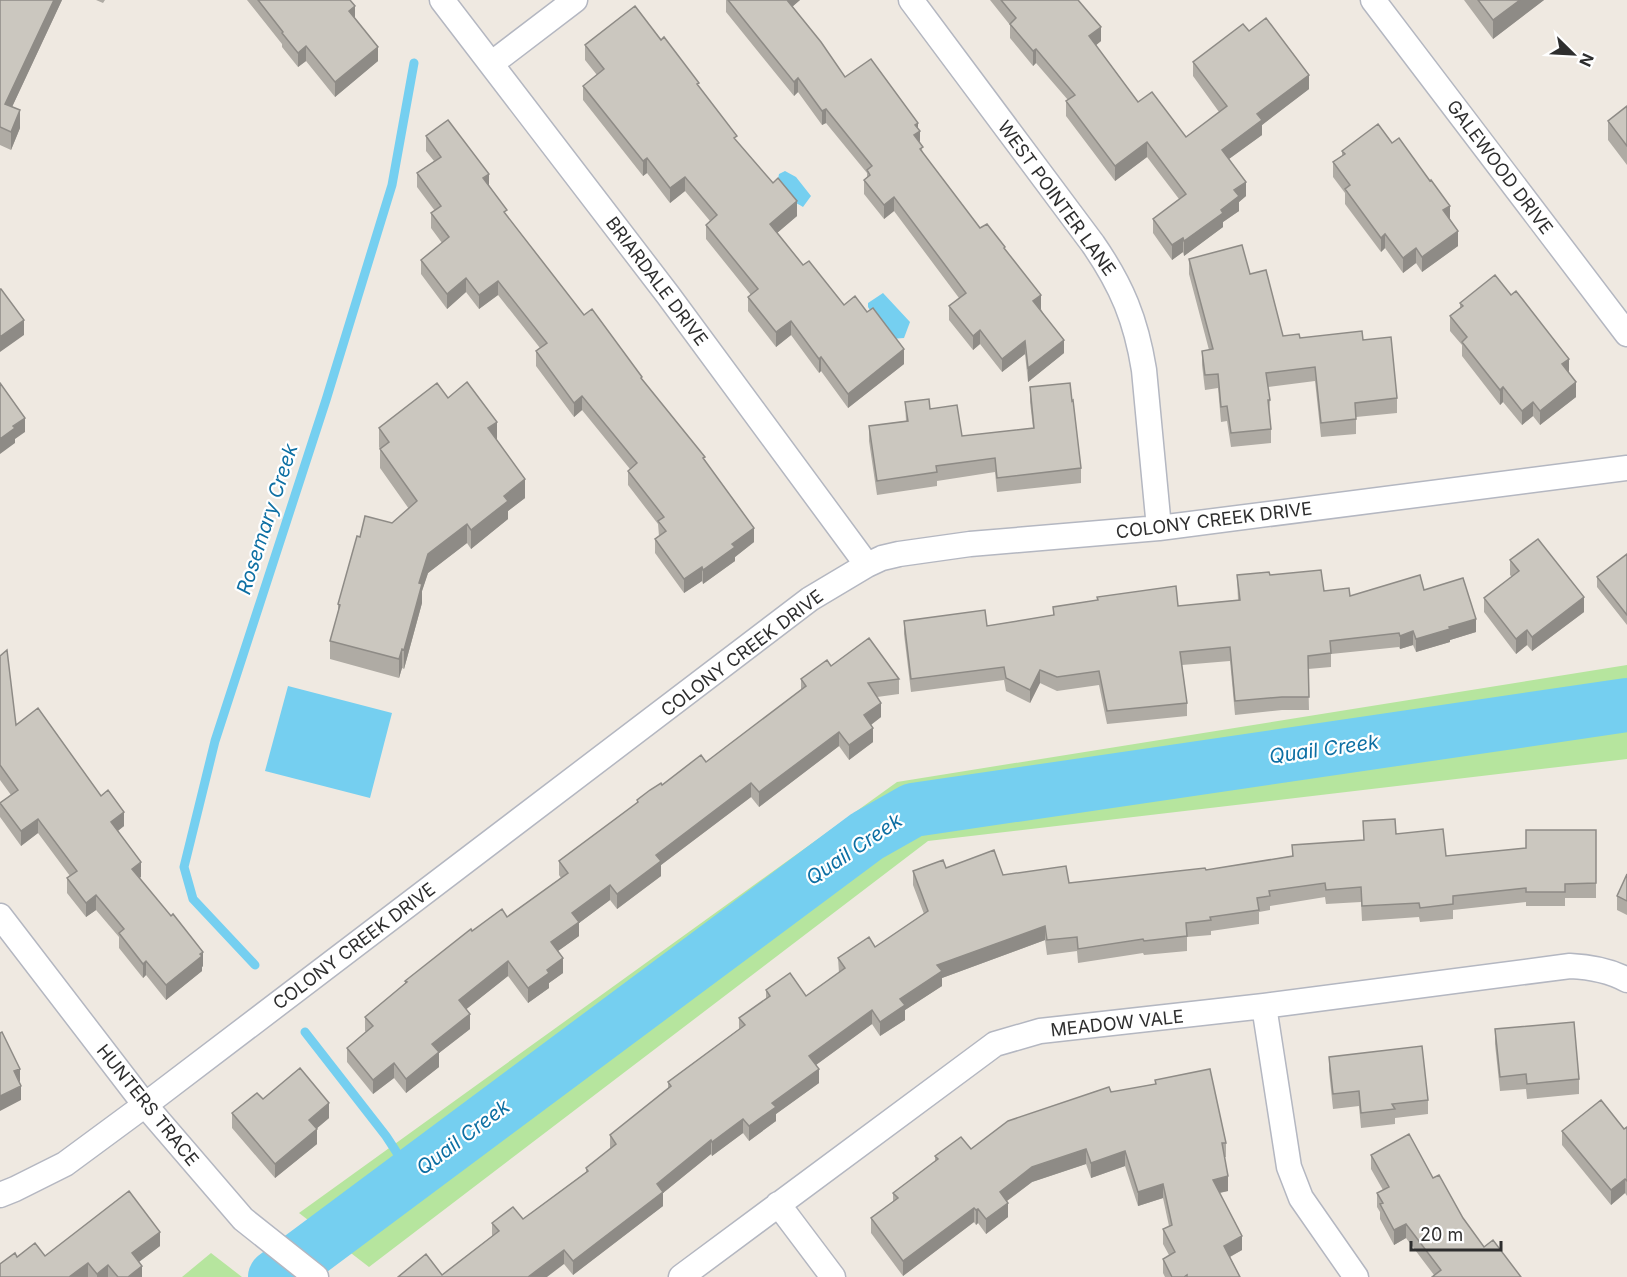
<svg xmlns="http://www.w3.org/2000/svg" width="1627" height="1277" viewBox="0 0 1627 1277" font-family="Inter,sans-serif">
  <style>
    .green { fill: #b6e59e }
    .water { fill: #75cff0 }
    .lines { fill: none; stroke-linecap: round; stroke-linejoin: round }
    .stream { stroke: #75cff0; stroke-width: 9 }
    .river { stroke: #75cff0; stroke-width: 54 }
    .minor-casing { stroke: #b4b7c1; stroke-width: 27 }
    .minor { stroke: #fff; stroke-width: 24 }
    .wall { fill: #afaba4 }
    .shaded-wall { fill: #8e8b86 }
    .building { fill: #cbc7bf; stroke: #8e8b86; stroke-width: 1.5 }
    .labels { text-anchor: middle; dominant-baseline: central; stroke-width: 4.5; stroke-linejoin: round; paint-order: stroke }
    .street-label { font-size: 18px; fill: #2e2e2e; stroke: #fff }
    .water-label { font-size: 20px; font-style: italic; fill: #0d6fa3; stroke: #fff }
  </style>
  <rect width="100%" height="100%" fill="#efe9e1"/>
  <!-- green -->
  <path class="green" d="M1627 665V759L928 841 369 1267 299 1213 897 782Z
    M211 1253 242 1277H182Z"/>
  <!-- water -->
  <path class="water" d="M785 171 796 177 811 196 803 207C789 198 774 193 779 174Z
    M883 293 910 322 904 338 890 339 868 307V303Z
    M288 686 392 713 370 798 265 771Z"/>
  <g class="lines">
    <!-- stream -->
    <path class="stream" d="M255 965 193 899 184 867 215 741 326 400 392 185 414 63
      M305 1032 386 1136 401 1159 402 1182"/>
    <!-- river -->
    <path class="river" d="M275 1277 867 836 913 810 1627 705"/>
    <defs>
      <path id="minor" d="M442 0 668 295 867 565
        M911 0 1093 244C1122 286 1136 320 1144 370L1159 528
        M1373 0 1627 334
        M491 64 575 0
        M0 916 145 1105 243 1219 316 1277
        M1264 1006 1289 1167 1301 1198 1356 1277
        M0 1195 15 1189 65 1164 145 1105 810 599 867 565 882 558 899 554 970 544 1159 528 1627 468
        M778 1204 833 1277
        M681 1277 995 1044 1040 1031 1264 1006 1570 966C1591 967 1609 970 1627 980"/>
    </defs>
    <!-- minor casing -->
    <use href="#minor" class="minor-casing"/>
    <!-- minor -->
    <use href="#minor" class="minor"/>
  </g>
  <!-- wall -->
  <path class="wall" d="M0 0H62L12 107 20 128 11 150 0 145Z
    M96 0H105L103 3Z
    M247 0H350L355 19 378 61 335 97 306 61 298 67 282 47V44Z
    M726 0H800L792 7 845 77 918 128 920 142 923 153 980 228 1005 249 1041 309 1064 353 1028 382 1025 354 1002 372 980 344 973 350 949 320V306L959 298 894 211 884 219 864 194V180L867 177V173L826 123 822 125 798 92 794 96 726 12Z
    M990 0H1078L1101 41 1096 45 1138 102 1186 137 1219 112 1193 76V62L1249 31 1309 89 1262 125V135L1229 159 1246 196 1239 202V211L1223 222V227L1184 256 1183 252 1172 260 1153 233V219L1179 199 1147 157 1115 181 1066 116V101L1068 100 1036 63 1033 66 1010 38V25Z
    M1464 0H1544L1493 39Z
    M661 40 699 87 737 142 797 216 777 233 803 265 904 364 848 408 821 371 819 373 791 335 776 347 748 311V297L751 295 706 239V225L710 221 685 191 670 203 647 173 643 176 583 100V86L597 75 585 60V45Z
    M1627 106V165L1608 140V121Z
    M426 136 489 185 507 216 584 315 642 379 705 460 754 542 735 557V561L703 584 702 581 684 593 655 553V539L659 536 658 524 628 485V471L630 469 582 410 574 417 536 366V351L540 348 498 295 479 309 466 292 447 309 421 274V260L442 243 431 228V213L435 211 417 187V173L434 161 426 151Z
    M1342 151 1450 219 1458 246 1422 272 1416 263 1403 273 1385 248 1381 252 1345 204V193L1333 177V162L1342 156Z
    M1189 259 1250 274 1283 336 1300 338 1363 340 1397 398V413L1356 417V434L1321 437 1315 381 1268 387 1270 400 1269 415 1271 429V443L1231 447 1227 421 1221 422 1218 388 1205 390 1202 365V351L1209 350 1189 274Z
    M1460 303 1569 373 1576 397 1540 425 1533 416 1522 425 1503 402 1500 405 1462 356V345L1450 331V316L1460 309Z
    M1030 387 1081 468V483L997 492 995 472 937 481V486L877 495 869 441V426L906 421 905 402 930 409 962 436 1033 428 1030 402Z
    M448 398 497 440 525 498 508 511V519L471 549 467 543 428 573 422 591V603L404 669 402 668 399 678 330 659V641L338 615V604L360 537 392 523 409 509 380 468V449L379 447V428Z
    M1627 554V625L1597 587V577Z
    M1510 560 1584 612 1532 651 1527 645 1516 654 1484 612V598L1512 577 1510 575Z
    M1237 575H1270L1324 591 1350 596 1424 590 1476 632 1450 640V642L1416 652 1413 645 1400 649 1399 647 1331 654V667L1308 669 1309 710H1282L1235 715 1230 661 1182 665 1187 703V716L1107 724 1099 685 1057 691 1040 683 1030 703 1006 691 1004 680 911 692 904 634V621L987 626 1053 615V607L1097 600V597L1178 606 1238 600Z
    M0 656 16 725 101 796 124 826 118 831 141 877 139 878 203 966 202 967V971L166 1000 146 975 143 978 119 948V937L96 910 86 917 67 893V878L70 876 38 833 21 846 0 817V803L11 795 0 780Z
    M831 666 899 679V694L877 697 881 717 871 725 873 742 849 760 839 746 759 807 751 797 661 865V876L617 909 610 900 579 923V936L558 951 563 973 549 983V988L528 1003 508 976 466 1009 470 1029 439 1053V1067L406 1093 394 1078 373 1094 347 1062V1048L366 1032 365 1031V1017L405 984V981L472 931 507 917 561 878 559 875V861L637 803V800L662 785 706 762 801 690V679Z
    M1363 821 1396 834 1446 856 1526 848 1596 830V898H1565V906H1526V902L1453 910V919L1420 922 1419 917 1362 921 1361 902 1326 904 1325 897 1270 906V910L1259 912V924L1211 931V935L1187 937V951L1144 955 1143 953 1078 963 1077 951 1047 955 1045 940 942 978V986L905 1010V1020L880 1036 872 1024 816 1065 819 1083 776 1114V1121L749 1141 743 1133 712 1156 711 1154 663 1193V1206L573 1275 564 1264 442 1275 492 1236V1223L523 1219 586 1172V1168L610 1149V1135L668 1088V1082L739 1029V1018L766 999V990L806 996 839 973 838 958 875 947 924 914 913 885V871L946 868 1069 883 1206 870 1292 856V845L1364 840Z
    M1627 874V915L1617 910V896Z
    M1495 1029 1579 1079V1094L1527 1099 1526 1089 1500 1091 1495 1044Z
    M1329 1057 1428 1100V1114L1395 1118V1124L1361 1128 1359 1106 1333 1109 1329 1071Z
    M1155 1080 1226 1143V1157H1224L1228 1191 1220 1193 1242 1250 1230 1257 1240 1277H1165L1163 1273V1259L1169 1255 1163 1244V1229L1169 1226 1163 1198 1138 1206 1125 1166 1091 1178 1086 1164 1032 1182 1007 1201 1008 1217 986 1234 978 1223 976 1225 974 1222 903 1276 871 1233V1218L893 1202V1193L935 1161V1156L971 1149 1111 1092 1155 1084Z
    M263 1099 329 1118 316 1129 317 1144 275 1178 232 1128V1113Z
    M1627 1127V1196L1625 1193 1611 1205 1562 1145V1131L1624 1129Z
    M1371 1155 1433 1178 1484 1247 1521 1277 1434 1275 1406 1238 1394 1245 1380 1219V1212L1377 1207V1193L1383 1190 1371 1169Z
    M160 1246 139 1262 142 1277H0L17 1257 45 1256Z"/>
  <!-- shaded-wall -->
  <path class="shaded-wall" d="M54 0H62L5 122V104Z
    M786 0H800L786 12Z
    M1520 0H1544L1493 39V20Z
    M355 6V20L349 11Z
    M1101 27V41L1089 51V36Z
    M306 46V61L298 67V53Z
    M378 47V61L335 97V82Z
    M1036 49V63L1033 66V51Z
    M1309 75V89L1262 125V135L1222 164V150L1257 114Z
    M798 78V92L794 96V82Z
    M826 109V123L822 125V111Z
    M20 110V128L11 150V132Z
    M918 123V132L920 131V144L914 135 915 125Z
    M1147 142V157L1115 181V166Z
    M647 158V173L643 176V161Z
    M489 174V188L483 178Z
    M685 177V191L670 203V188Z
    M1246 182V196L1239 202V211L1223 222V227L1184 256V241L1221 210 1234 190Z
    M894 197V211L884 219V205Z
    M797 201V216L770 239V224Z
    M1450 206V220L1443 210Z
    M1458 231V246L1422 272V257Z
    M1385 234V248L1381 252V238Z
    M1183 238V252L1172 260V245Z
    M1416 248V263L1403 273V258Z
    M466 278V292L447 309V294Z
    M498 281V295L479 309V295Z
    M1041 295V309L1033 315V301Z
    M24 320V335L0 352V337Z
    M791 321V335L776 347V332Z
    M980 330V344L973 350V336Z
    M1064 340V353L1028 382V368Z
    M1025 341V354L1002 372V359Z
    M904 349V364L848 408V394Z
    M821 357V371L819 373V359Z
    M1569 359V373L1562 364Z
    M1576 382V397L1540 425V411Z
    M1503 387V402L1500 405V390Z
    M582 396V410L574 417V403Z
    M1533 402V416L1522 425V411Z
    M25 418V432L15 439V443L0 454V439L13 426Z
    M497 422V441L488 428Z
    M525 479V498L508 511V519L471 549V530L504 496Z
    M467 524V543L428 573 422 591V603L404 669V650L419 583 428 554Z
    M754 528V542L735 557V561L703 584V570L732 544Z
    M702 567V581L684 593V579Z
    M1584 597V612L1532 651V637Z
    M1476 619V632L1450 640V642L1416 652V639L1449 627Z
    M1527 630V645L1516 654V639Z
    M1413 631V645L1400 649V636Z
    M402 649V668L399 678V659Z
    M1040 670V683L1030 703V690Z
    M881 703V717L864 730V715Z
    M873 728V742L849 760V745Z
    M839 732V746L759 807V792Z
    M751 783V797L661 865V876L617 909V894L656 855Z
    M124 812V826L111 836V822Z
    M38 819V833L21 846V831Z
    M141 862V877L132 883V869Z
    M610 885V900L579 923V936L551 956V942L572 913Z
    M96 895V910L86 917V903Z
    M1045 926V940L942 978V986L905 1010V1020L880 1036V1022L900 999 937 965Z
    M203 952V966L202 967V971L166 1000V985Z
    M563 958V973L549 983V988L528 1003V988L547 970Z
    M146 961V975L143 978V964Z
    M508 961V976L459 1015V1000Z
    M872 1010V1024L809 1070V1056Z
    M470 1014V1029L439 1053V1067L406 1093V1079L432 1044Z
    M394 1063V1078L373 1094V1080Z
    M20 1069V1083L14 1071Z
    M819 1069V1083L776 1114V1121L749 1141V1126L772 1103Z
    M21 1086V1100L0 1111V1096Z
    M329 1103V1118L309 1135V1120Z
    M743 1119V1133L712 1156V1142Z
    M317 1129V1144L275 1178V1164Z
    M711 1140V1154L663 1193V1206L573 1275V1261L657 1184Z
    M1086 1149V1164L1032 1182 1000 1206V1192L1032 1167Z
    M1125 1151V1166L1091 1178V1163Z
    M1228 1176V1191L1213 1194V1180Z
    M1625 1179V1193L1611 1205V1190Z
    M1163 1184V1198L1138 1206V1192Z
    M1008 1203V1217L986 1234V1219Z
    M974 1208V1222L903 1276V1261Z
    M978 1209V1223L976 1225V1210Z
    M1406 1224V1238L1394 1245V1230Z
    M160 1232V1246L132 1267V1253Z
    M1242 1236V1250L1224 1260V1246Z
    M564 1250V1264L547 1277H528Z
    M88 1263V1277H69Z
    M108 1265V1277H97V1274Z
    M142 1266V1277H128Z"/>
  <!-- building -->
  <path class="building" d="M0 0H54L5 104 20 110 11 132 0 127Z
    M258 0H350L355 6 349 11 378 47 335 82 306 46 298 53 282 33 283 32Z
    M728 0H787L821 42 845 77 871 59 918 123 915 125 920 131 914 135 923 147 920 149 980 228 987 224 1005 247 1004 248 1041 295 1033 301 1064 340 1028 368 1025 341 1002 359 980 330 973 336 949 306 966 293 894 197 884 205 864 180 870 175 867 170 872 166 826 109 822 111 798 78 794 82Z
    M1001 0H1078L1101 27 1089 36 1138 102 1152 92 1186 137 1227 106 1193 62 1243 24 1249 31 1266 18 1309 75 1257 114 1262 120 1222 150 1246 182 1234 190 1239 196 1221 210 1223 213 1184 241 1183 238 1172 245 1153 219 1186 194 1147 142 1115 166 1066 101 1075 95 1036 49 1033 51 1010 24 1016 18Z
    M1478 0H1520L1493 20Z
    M635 6 661 40 664 37 699 83 697 84 737 136 734 138 773 183 778 178 797 201 770 224 803 265 809 261 844 305 855 296 867 312 873 308 904 349 848 394 821 357 819 359 791 321 776 332 748 297 758 289 706 225 717 215 685 177 670 188 647 158 643 161 583 86 604 69 585 45Z
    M1627 106V146L1608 121Z
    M448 120 489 174 483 178 507 210 504 212 584 315 592 309 642 377 641 378 705 457 703 458 754 528 732 544 735 547 703 570 702 567 684 579 655 539 666 531 658 521 664 517 628 471 637 463 582 396 574 403 536 351 547 343 498 281 479 295 466 278 447 294 421 260 449 237 431 213 441 206 417 173 441 157 426 136Z
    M1378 124 1392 143 1399 138 1430 181 1431 180 1450 206 1443 210 1458 231 1422 257 1416 248 1403 258 1385 234 1381 238 1345 189 1350 185 1333 162 1345 154 1342 151Z
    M1242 245 1250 274 1266 270 1283 336 1299 334 1300 338 1362 331 1363 340 1391 337 1397 398 1355 403 1356 419 1321 423 1315 367 1266 373 1270 400H1268L1271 429 1231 433 1227 406 1221 407 1218 374 1205 375 1202 351 1213 349 1189 259Z
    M1495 275 1511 295 1516 291 1569 359 1562 364 1576 382 1540 411 1533 402 1522 411 1503 387 1500 390 1462 342 1467 337 1450 316 1463 306 1460 303Z
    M0 289H1L24 320 0 337Z
    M467 382 497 422 488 428 525 479 504 496 508 501 471 530 467 524 428 554 419 583 422 584 404 650 402 649 399 659 330 641 340 605 338 604 357 536 360 537 365 516 392 523 417 501 380 449 389 442 379 428 437 383 448 398Z
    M0 383 25 418 13 426 15 428 0 439Z
    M1070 383 1072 401 1073 400 1081 468 997 478 995 458 936 466 937 472 877 481 869 426 908 421 905 402 929 399 930 409 957 405 962 436 1034 428 1030 387Z
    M1538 539 1584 597 1532 637 1527 630 1516 639 1484 598 1519 571 1510 560Z
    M1627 554V615L1597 577Z
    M1321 570 1324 591 1349 588 1350 596 1420 575 1424 590 1463 578 1476 619 1449 627 1450 629 1416 639 1413 631 1400 636 1399 633 1330 641 1331 653 1308 656 1309 697H1282L1235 701 1230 647 1180 652 1187 703 1107 711 1099 671 1057 677 1040 670 1030 690 1006 678 1004 667 911 679 904 621 985 610 987 626 1054 615 1053 607 1098 600 1097 597 1176 586 1178 606 1240 600 1237 575 1269 572 1270 575Z
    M869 638 899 679 868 683 881 703 864 715 873 728 849 745 839 732 759 792 751 783 656 855 661 861 617 894 610 885 572 913 579 922 551 942 563 958 547 970 549 973 528 988 508 961 459 1000 470 1014 432 1044 439 1052 406 1079 394 1063 373 1080 347 1048 373 1026 365 1017 407 982 405 981 471 929 472 931 502 909 507 917 568 873 559 861 638 802 637 800 650 790 661 783 662 785 701 755 706 762 806 686 801 679 827 660 831 666Z
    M7 650 16 725 38 708 101 796 108 790 124 812 111 822 141 862 132 869 171 916 173 914 203 952 200 954 202 956 166 985 146 961 143 964 119 933 124 929 96 895 86 903 67 878 77 871 38 819 21 831 0 803 18 790 0 765V656Z
    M1395 819 1396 834 1443 829 1446 856 1526 848V830H1596V883L1565 884V892H1526V888L1453 896V904L1420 908 1419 903 1362 906 1361 887 1326 890 1325 883 1269 891 1270 896 1257 898 1259 910 1210 917 1211 920 1186 923 1187 936 1144 941 1143 939 1078 949 1077 937 1047 940 1045 926 937 965 942 971 900 999 905 1005 880 1022 872 1010 809 1056 819 1069 772 1103 776 1107 749 1126 743 1119 712 1142 711 1140 657 1184 663 1192 573 1261 564 1250 528 1277H398L426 1254 442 1275 499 1231 492 1223 513 1207 523 1219 588 1171 586 1168 616 1144 610 1135 671 1086 668 1082 745 1025 739 1018 770 996 766 990 790 973 806 996 845 968 838 958 869 937 875 947 928 911 913 871 943 860 946 868 994 850 1003 875 1066 866 1069 883 1205 868 1206 870 1293 856 1292 845 1364 840 1363 821Z
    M1627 874V901L1617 896Z
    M1574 1022 1579 1079 1527 1084 1526 1074 1500 1077 1495 1029Z
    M2 1032 20 1069 14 1071 21 1086 0 1096V1033Z
    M1422 1046 1428 1100 1392 1104 1395 1109 1361 1113 1359 1091 1333 1094 1329 1057Z
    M300 1068 329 1103 309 1120 317 1129 275 1164 232 1113 257 1093 263 1099Z
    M1210 1069 1226 1143H1222L1228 1176 1213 1180 1242 1236 1224 1246 1240 1277H1187V1275L1184 1277H1172L1163 1259 1175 1252 1163 1229 1172 1225 1163 1184 1138 1192 1125 1151 1091 1163 1086 1149 1032 1167 1000 1192 1008 1203 986 1219 978 1209 976 1210 974 1208 903 1261 871 1218 898 1198 893 1193 938 1159 935 1156 961 1137 971 1149 1008 1121 1109 1087 1111 1092 1156 1084 1155 1080Z
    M1601 1100 1624 1129 1627 1127V1181L1625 1179 1611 1190 1562 1131Z
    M1409 1134 1433 1178 1439 1175 1463 1218 1484 1247 1493 1240 1521 1277H1432L1441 1270 1406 1224 1394 1230 1380 1204 1383 1203 1377 1193 1389 1187 1371 1155Z
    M129 1191 160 1232 132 1253 142 1266 128 1277H118L108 1265 97 1274 88 1263 69 1277H0V1264L15 1253 17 1257 35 1243 45 1256Z"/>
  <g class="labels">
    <!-- street labels -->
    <g class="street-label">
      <text transform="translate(1500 167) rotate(53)">GALEWOOD DRIVE</text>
      <text transform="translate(1057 198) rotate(54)">WEST POINTER LANE</text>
      <text transform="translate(657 281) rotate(53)">BRIARDALE DRIVE</text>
      <text transform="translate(1214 520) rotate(-7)">COLONY CREEK DRIVE</text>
      <text transform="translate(742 653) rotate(-37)">COLONY CREEK DRIVE</text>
      <text transform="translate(354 946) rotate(-37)">COLONY CREEK DRIVE</text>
      <text transform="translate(1117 1023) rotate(-6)">MEADOW VALE</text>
      <text transform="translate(148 1105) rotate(51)">HUNTERS TRACE</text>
    </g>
    <!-- water labels -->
    <g class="water-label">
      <text transform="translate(267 519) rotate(-72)">Rosemary Creek</text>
      <text transform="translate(1324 749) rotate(-8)">Quail Creek</text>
      <text transform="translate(854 849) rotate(-34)">Quail Creek</text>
      <text transform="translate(463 1137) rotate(-37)">Quail Creek</text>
    </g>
  </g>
  <!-- north arrow -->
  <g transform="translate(1573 54) rotate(114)" stroke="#ffffff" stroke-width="4.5" paint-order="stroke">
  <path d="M0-4.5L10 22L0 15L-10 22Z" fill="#2e2e2e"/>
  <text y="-9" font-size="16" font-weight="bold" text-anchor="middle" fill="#2e2e2e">N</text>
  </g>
  <!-- scale -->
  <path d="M1411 1241v9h90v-9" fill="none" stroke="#2e2e2e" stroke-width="3"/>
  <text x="1420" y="1241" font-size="18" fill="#2e2e2e" stroke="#ffffff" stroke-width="4.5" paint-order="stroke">20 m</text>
</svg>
